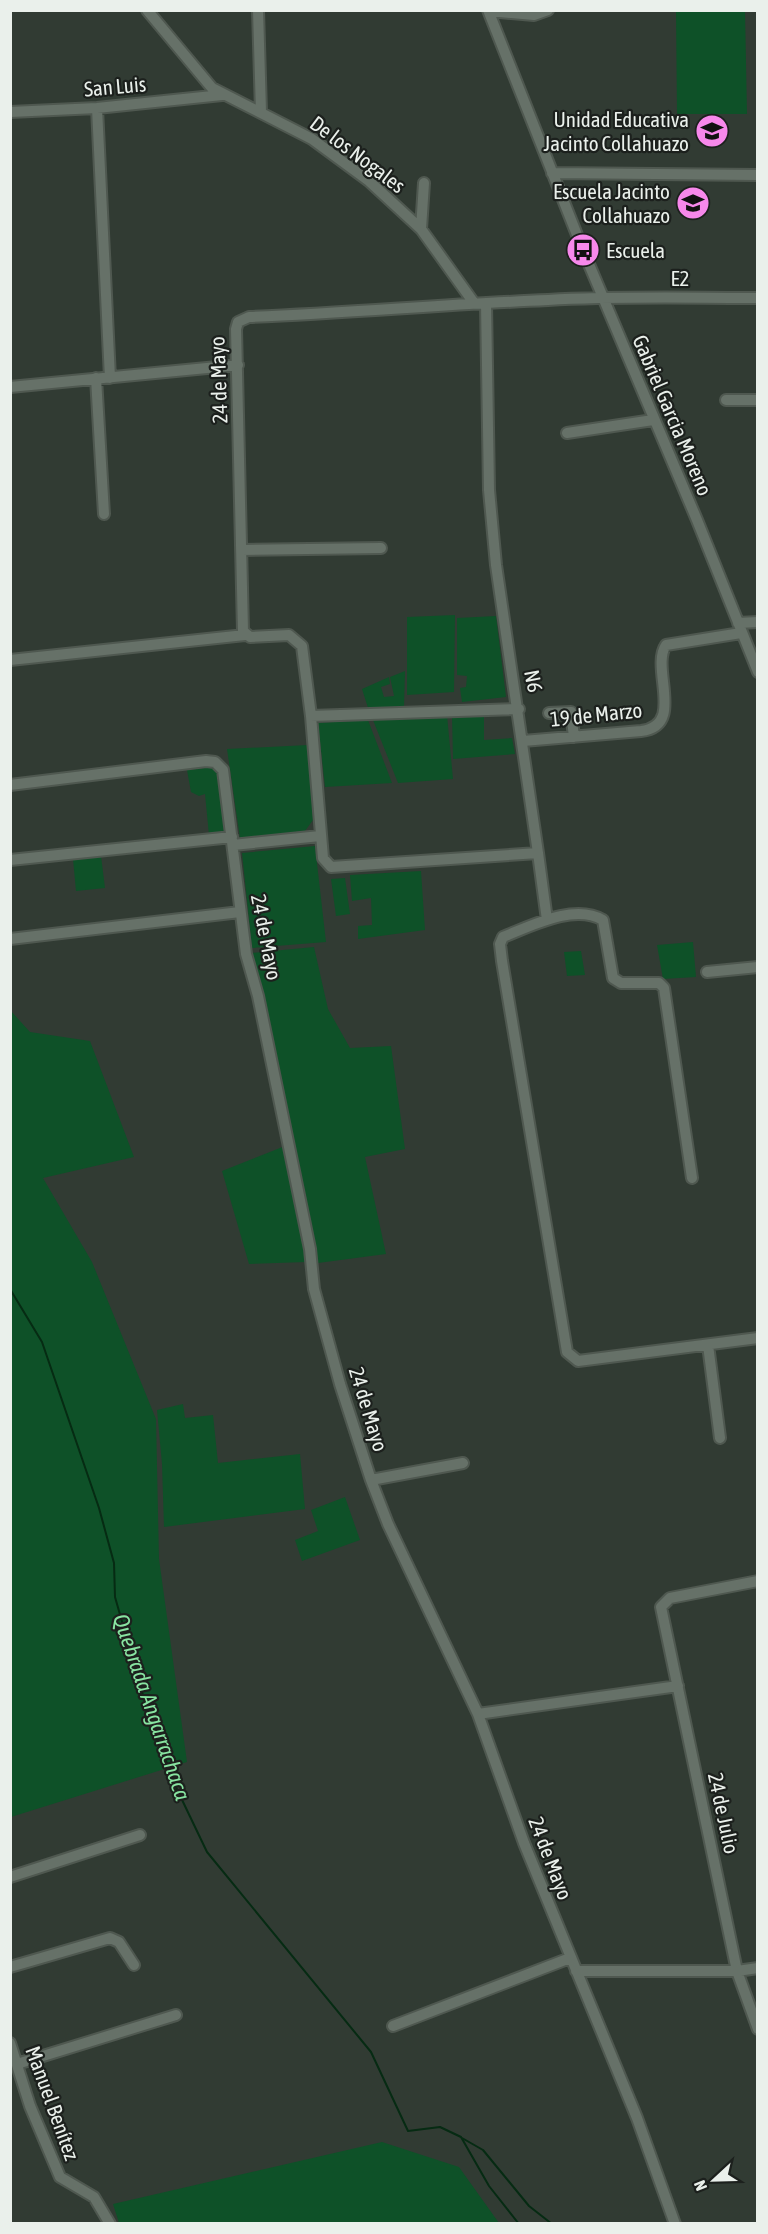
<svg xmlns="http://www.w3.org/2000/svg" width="768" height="2234" viewBox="0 0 768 2234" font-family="'Asap Condensed',sans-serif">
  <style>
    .green { fill: #0e5128 }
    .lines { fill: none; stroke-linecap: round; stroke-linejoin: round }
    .stream { stroke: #062b13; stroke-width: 2 }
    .minor-casing { stroke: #4f5850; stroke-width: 14 }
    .minor { stroke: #667168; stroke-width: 10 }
    .labels { text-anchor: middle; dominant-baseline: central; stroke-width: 4.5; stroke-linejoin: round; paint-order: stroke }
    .street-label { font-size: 21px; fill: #eaf0eb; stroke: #1c201d }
    .poi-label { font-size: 21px; fill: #eaf0eb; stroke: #1c201d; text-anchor: end }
    .water-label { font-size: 22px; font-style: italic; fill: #88e4a1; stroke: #1c201d }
  </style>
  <rect width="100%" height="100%" fill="#313b33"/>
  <!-- green -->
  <path class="green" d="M676 11H745L747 114H677Z
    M455 615 454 692 407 695V617Z
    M496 616 506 697 462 702 460 688 466 687 467 676 457 675V618Z
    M405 671 404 707 369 711 362 689 389 677 390 684 381 687 384 697 394 696 390 677Z
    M484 714V740L512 738 515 754 453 759 452 716Z
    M447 715 453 779 398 783 373 720Z
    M368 720 392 783 325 787 318 723Z
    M308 745 313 820 305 831 240 838 227 749Z
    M215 767 223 784 228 832 209 835 205 794 199 796 191 792 187 770Z
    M315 846 326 942 252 948 242 853Z
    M101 856 105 888 76 891 73 859Z
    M421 871 425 930 358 939V926L372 925 371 898 352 901 350 875Z
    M345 878 350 914 336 916 331 879Z
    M693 942 696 977 663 979 657 945Z
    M314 947 328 1009 350 1048 391 1046 405 1149 365 1157 386 1254 318 1263 252 953Z
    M581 951 585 975 567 976 564 952Z
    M10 1010 30 1032 90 1041 134 1157 43 1178 92 1262 156 1419 159 1559 187 1762 11 1817Z
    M285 1146 307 1262 249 1264 222 1171Z
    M183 1404 185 1418 213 1415 218 1463 300 1454 305 1509 164 1527 162 1464 157 1410Z
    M345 1497 360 1540 302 1561 295 1540 318 1531 311 1510Z
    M382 2142 459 2167 499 2223H119L113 2204Z"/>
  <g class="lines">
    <!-- stream -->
    <path class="stream" d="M10 1289 42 1342 99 1508 114 1563 115 1597 142 1692 173 1781 207 1852 371 2052 408 2131 440 2127 461 2137 489 2186 519 2224
      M462 2138 483 2150 529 2206 552 2224"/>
    <defs>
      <path id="minor" d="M147 10 212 88 312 139 369 181 421 229 474 303
        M258 10 261 112
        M488 10 583 250 697 520 758 672
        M489 11 534 15 548 10
        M97 108 110 378
        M10 112 97 108 222 95
        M552 173 758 175
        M421 229 424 183
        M486 303 489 490 496 565 538 853 331 867 323 858 311 716 302 646 289 635 250 637 243 631 236 329 238 322 249 317C349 313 448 304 548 300 618 296 688 298 758 298
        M96 378 104 514
        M10 387 238 365
        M726 400H758
        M567 433 653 420
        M242 550 381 548
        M738 623 758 622
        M10 660 245 635
        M549 713 571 712 574 737
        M311 716 519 709
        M523 741 641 731C686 726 650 668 666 645L741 633
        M10 785 206 761 215 762 223 770 246 954 258 996 310 1249 314 1289 340 1384 371 1480 388 1524 478 1714 524 1843 637 2118 675 2224
        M233 845 320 836
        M538 853 547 920
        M10 860 232 837
        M10 939 240 912
        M707 972 758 967
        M692 1178 664 988 659 983H621L613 978 603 920C574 903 531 926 503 937L500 944 502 961 567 1352 578 1361 758 1338
        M708 1345 720 1438
        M371 1480 463 1463
        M758 1581 670 1598 661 1607 737 1971 758 2029
        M478 1714 678 1686
        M10 1877 140 1835
        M10 1967 110 1938 119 1942 134 1965
        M576 1971H737L758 1968
        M393 2026 570 1958
        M10 2043 30 2106 60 2177 94 2197 110 2224
        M17 2064 176 2015"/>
    </defs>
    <!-- minor casing -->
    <use href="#minor" class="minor-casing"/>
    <!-- minor -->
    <use href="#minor" class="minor"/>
  </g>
  <!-- icons -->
  <defs>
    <symbol id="school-disc" viewBox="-11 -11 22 22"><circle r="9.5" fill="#f788eb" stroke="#1c201d"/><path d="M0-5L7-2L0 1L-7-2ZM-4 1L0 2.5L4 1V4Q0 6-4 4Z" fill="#111"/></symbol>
    <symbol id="bus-disc" viewBox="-11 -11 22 22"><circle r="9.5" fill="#f788eb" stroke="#1c201d"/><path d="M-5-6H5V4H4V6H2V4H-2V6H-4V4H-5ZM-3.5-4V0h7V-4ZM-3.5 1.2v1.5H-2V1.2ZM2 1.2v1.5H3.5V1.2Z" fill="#111"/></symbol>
  </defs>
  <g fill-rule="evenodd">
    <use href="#school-disc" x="693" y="112" width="38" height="38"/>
    <use href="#school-disc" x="674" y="184" width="38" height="38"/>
    <use href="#bus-disc" x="564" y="231" width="38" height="38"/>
  </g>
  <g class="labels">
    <!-- street labels -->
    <g class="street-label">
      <text transform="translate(115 86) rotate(-5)">San Luis</text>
      <text transform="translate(358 154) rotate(37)">De los Nogales</text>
      <text x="680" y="278">E2</text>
      <text transform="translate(218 380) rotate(-92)">24 de Mayo</text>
      <text transform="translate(673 415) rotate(67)">Gabriel Garcia Moreno</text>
      <text transform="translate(534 681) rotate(79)">N6</text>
      <text transform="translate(596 714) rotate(-6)">19 de Marzo</text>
      <text transform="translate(267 937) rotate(79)">24 de Mayo</text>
      <text transform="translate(369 1409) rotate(73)">24 de Mayo</text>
      <text transform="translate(724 1813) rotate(78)">24 de Julio</text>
      <text transform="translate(551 1858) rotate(69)">24 de Mayo</text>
      <text transform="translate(53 2103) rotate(70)">Manuel Benítez</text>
    </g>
    <!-- poi labels -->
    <g class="poi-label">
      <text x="689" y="119">Unidad Educativa<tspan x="689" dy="24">Jacinto Collahuazo</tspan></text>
      <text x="670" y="191">Escuela Jacinto<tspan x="670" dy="24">Collahuazo</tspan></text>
      <text x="606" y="250" text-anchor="start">Escuela</text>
    </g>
    <!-- water labels -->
    <g class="water-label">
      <text transform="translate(152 1707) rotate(71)">Quebrada Angarrachaca</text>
    </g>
  </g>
  <!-- border -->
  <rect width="768" height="2234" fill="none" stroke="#eaf0eb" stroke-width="24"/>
  <!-- north arrow -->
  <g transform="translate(714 2180) rotate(248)" stroke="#1c201d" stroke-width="4.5" paint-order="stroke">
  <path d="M0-4.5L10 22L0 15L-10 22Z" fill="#eaf0eb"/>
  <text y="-9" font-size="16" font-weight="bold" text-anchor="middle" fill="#eaf0eb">N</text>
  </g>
</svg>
